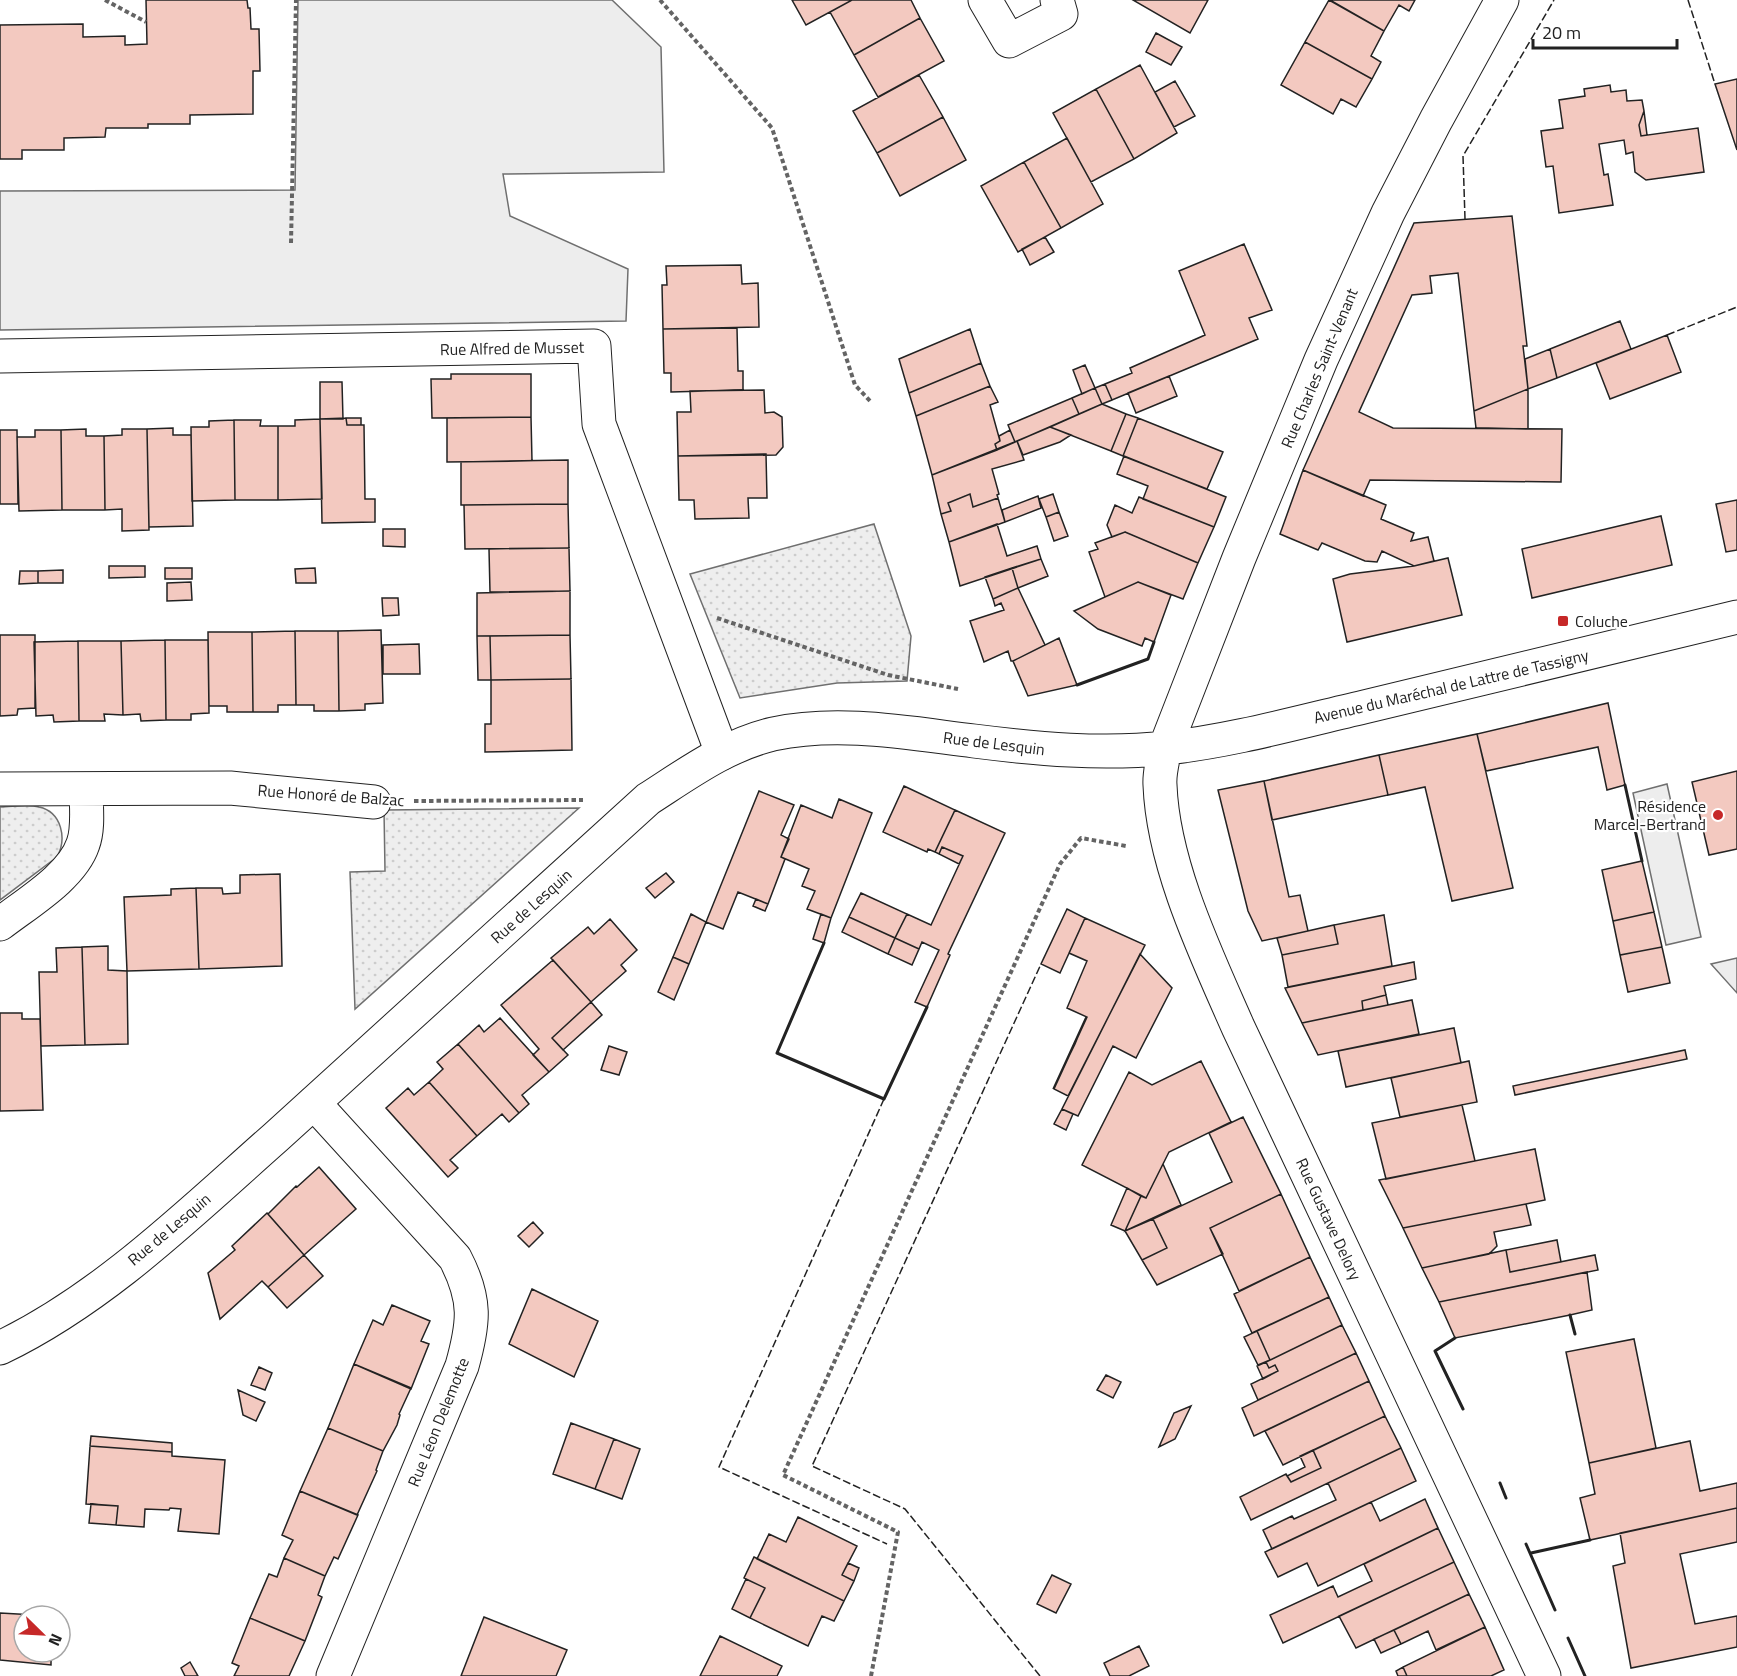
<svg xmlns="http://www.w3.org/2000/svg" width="1737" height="1676" viewBox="0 0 1737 1676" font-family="'Titillium Web',sans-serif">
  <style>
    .grass { fill: url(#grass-dots); stroke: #6f6f6f; stroke-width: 1.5 }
    .parking { fill: #ededed; stroke: #6f6f6f; stroke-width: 1.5 }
    .building { fill: #f3c9c0; stroke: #222; stroke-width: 1.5 }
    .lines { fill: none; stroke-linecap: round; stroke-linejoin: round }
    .minor-casing { stroke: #222; stroke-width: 35 }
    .tertiary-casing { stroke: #222; stroke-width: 35 }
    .path { stroke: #646464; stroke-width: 4; stroke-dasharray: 4.5 3; stroke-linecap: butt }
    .minor { stroke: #fff; stroke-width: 33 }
    .tertiary { stroke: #fff; stroke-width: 33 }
    .fence { stroke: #222; stroke-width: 1.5; stroke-dasharray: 8 3; stroke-linecap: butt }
    .wall { stroke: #222; stroke-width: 3 }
    .poi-dot { fill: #c62828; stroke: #fff; stroke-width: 2 }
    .labels { text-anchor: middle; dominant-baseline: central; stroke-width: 4.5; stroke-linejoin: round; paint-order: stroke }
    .street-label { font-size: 16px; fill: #222; stroke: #fff }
    .poi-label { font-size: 16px; fill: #222; stroke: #fff; text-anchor: start }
  </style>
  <defs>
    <pattern id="grass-dots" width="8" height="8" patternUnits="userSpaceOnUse" patternTransform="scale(1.5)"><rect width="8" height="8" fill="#eee"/><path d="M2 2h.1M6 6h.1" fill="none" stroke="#ccc" stroke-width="1.8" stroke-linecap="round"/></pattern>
  </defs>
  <rect width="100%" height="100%" fill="#fff"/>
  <!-- grass -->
  <path class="grass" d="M874 524 911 636 907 681 837 683 740 698 690 574Z
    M0 807C12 807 27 804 39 807 62 812 67 839 57 857L0 900Z
    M579 808 355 1009 350 872 385 871 384 810Z"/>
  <!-- parking -->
  <path class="parking" d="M298 0H612L661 47 664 172 503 174 510 216 628 269 626 321 0 330V191L295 190Z
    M1667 784 1701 937 1666 945 1633 793Z
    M1737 958V993L1711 964Z"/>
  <!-- building -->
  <path class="building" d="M146 0H247L248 8H250L251 29H259L260 71H253V114L190 115V124H148V128H106L105 137 64 138V150H22V159H0V25L83 24V37L125 36V45L147 44Z
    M792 0H852L806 25Z
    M852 0H911L920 18 854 55 830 12Z
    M1133 0H1208L1190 33Z
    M1329 0 1384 31 1371 56 1381 62 1372 79 1305 42Z
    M1330 0H1415L1409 11 1399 5 1384 31Z
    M920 18 944 61 878 97 854 55Z
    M1156 33 1182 47 1171 65 1146 52Z
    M1305 42 1372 79 1356 107 1341 99 1333 114 1281 85Z
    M1140 65 1177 133 1134 159 1096 89Z
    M919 75 943 117 877 153 853 111Z
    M1737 79V150L1715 84Z
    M1175 81 1195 116 1174 127 1155 92Z
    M1610 85 1611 92 1626 90 1627 101 1642 100 1644 111 1639 125 1641 136 1698 128 1704 172 1646 180 1635 172 1633 152 1626 154 1624 140 1599 144 1604 175 1608 174 1613 205 1559 213 1553 166 1546 167 1541 131 1563 128 1559 100 1585 96 1584 89Z
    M1096 89 1134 159 1091 182 1053 113Z
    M1644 111 1647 135 1641 136 1639 125Z
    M943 117 966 160 900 196 877 153Z
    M1067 138 1103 204 1061 228 1024 162Z
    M1024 162 1061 228 1018 252 981 186Z
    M1512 216 1527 346H1523L1528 389 1474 411 1458 273 1430 276 1432 293 1412 295 1359 412 1393 428 1562 429 1561 482 1370 480 1363 496 1303 470 1414 223Z
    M1045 237 1054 252 1030 265 1022 249Z
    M1244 244 1272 310 1249 318 1258 339 1112 400 1105 384 1132 373 1130 368 1205 335 1179 271Z
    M741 265 742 284 758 283 759 327 663 329 662 285H667L666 266Z
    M1620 321 1631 349 1557 378 1550 349Z
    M737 328 738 371H743V390L671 392V373H664L663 329Z
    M970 329 981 363 909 393 899 359Z
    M1667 335 1681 372 1610 399 1596 363Z
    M1550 349 1557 378 1528 389 1525 359Z
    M981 363 990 386 916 416 909 393Z
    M1085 365 1095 388 1082 394 1073 370Z
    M451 374H531V417L432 418 431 379H451Z
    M1169 376 1177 396 1136 413 1128 393Z
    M320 382H342L343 419H320Z
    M1105 384 1112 400 1102 404 1095 388Z
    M990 386 998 402 990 405 1000 441 995 444 997 450 932 475 916 416Z
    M1095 388 1102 404 1079 414 1072 398Z
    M1528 389V429L1476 428 1474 411Z
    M764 390 765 413 774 412 782 417 783 447 776 455 678 456 677 412H691L690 391Z
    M1072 398 1079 414 1015 442 1008 425Z
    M1102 404 1126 414 1111 451 1050 427Z
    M1126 414 1138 418 1123 456 1111 451Z
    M531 417 532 461 447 462V418Z
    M346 418H361V425H347Z
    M346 418 347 425H364L365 499H375V522L322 523 320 419Z
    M1138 418 1223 452 1207 489 1123 456Z
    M320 419 322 499 278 500V426H295V420Z
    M234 420H261L260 426H278V500H235Z
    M234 420 235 500 192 501 191 427H209V421Z
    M1050 427 1071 435 1060 442 1023 455 1017 441Z
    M173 428V435H191L193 526 149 527 147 429Z
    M86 429V436H104L105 510H62L61 430Z
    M122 429H147L149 530 122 531V509L105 510 104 436 122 435Z
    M0 430H17L18 504H0Z
    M35 430H61L62 510 19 511 17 437H35Z
    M1010 430 1015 442 997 450 995 444 1000 441 999 436Z
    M1017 441 1024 460 992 469 999 494 997 495 998 498 973 507 970 494 948 503 951 511 941 514 932 475Z
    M766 454 767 498H748L749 518 695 519 694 500H679L678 456Z
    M1124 456 1226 497 1214 527 1143 499 1148 486 1117 474Z
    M568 460V504L461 505V462Z
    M1303 470 1386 505 1381 519 1414 533 1411 541 1428 537 1434 561 1414 566 1382 551 1377 562 1365 561 1322 543 1318 550 1280 534Z
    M970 494 973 507 998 498 1005 522 949 542 941 514 951 511 948 503Z
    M1053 494 1059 512 1046 517 1039 499Z
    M1038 496 1041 508 1005 522 1002 510Z
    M1139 497 1214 527 1198 563 1125 532 1112 537 1107 525 1115 505 1132 513Z
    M1737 500V550L1726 552 1716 504Z
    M568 504 569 548 465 549 464 505Z
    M1059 512 1068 536 1054 541 1046 517Z
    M1661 516 1672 565 1532 598 1522 549Z
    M997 524 1007 556 1037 546 1041 559 960 586 949 542Z
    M383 529H405V547L383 546Z
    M1125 532 1198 563 1183 599 1138 582 1105 597 1089 552 1098 549 1095 543Z
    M569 548 570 591 490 592 489 549Z
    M1448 558 1462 615 1347 642 1333 579 1350 574 1414 566Z
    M1041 559 1048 576 1018 588 1012 568Z
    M109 566H145V577L109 578Z
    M165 568H192V579H165Z
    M315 568 316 583H296L295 569Z
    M1012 568 1018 588 993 599 985 577Z
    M63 570V583H38V571Z
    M20 571H38V583L19 584Z
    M191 582 192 600 167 601V583Z
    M1138 582 1171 595 1154 642 1145 638 1142 646 1098 629 1074 611Z
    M1018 588 1045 645 1013 661H1011L1008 651 984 662 970 621 1004 610 1001 603 995 606 993 599Z
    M570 591V635L477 636V593Z
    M382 598H398L399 615 383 616Z
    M381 630 383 703 365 704V710L339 711 338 631Z
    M295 631H338L339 711H314V705H296Z
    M295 631 296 705H278V712H253L252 632Z
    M208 632H252L253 712H227V706H209Z
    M0 635H35V708L18 709 17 715 0 716Z
    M570 635 571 679 491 680 490 636Z
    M477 636H490L491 680H478Z
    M1059 638 1077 685 1028 696 1013 661Z
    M165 640 166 720 141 721 140 714 123 715 121 641Z
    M165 640H208L209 713 191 714V720H166Z
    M78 641 79 721 54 722 53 715 36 716 34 642Z
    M78 641H121L123 715 104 714 105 721H79Z
    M419 644 420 674H383V645Z
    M571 679 572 750 485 752V724H491V680Z
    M1608 703 1625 785 1607 790 1598 747 1486 771 1477 734Z
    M1477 734 1513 888 1452 901 1425 787 1388 795 1379 755Z
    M1379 755 1388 795 1272 820 1264 781Z
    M1737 771V849L1709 855 1692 782Z
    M1264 781 1289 897 1300 895 1308 931 1262 941 1248 911 1218 790Z
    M904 786 955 810 935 852 928 849 927 852 883 832Z
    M759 791 794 805 781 835 789 839 781 857 785 859 768 904 738 892 723 929 706 922Z
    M839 799 872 813 831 918 807 909 815 891 802 886 809 869 781 857 801 805 832 818Z
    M955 810 1005 833 948 954 950 955 927 1007 915 1002 939 950 922 942 919 949 895 938 907 914 931 925 963 856 942 847 939 854 935 852Z
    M942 847 963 856 959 864 939 854Z
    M1642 861 1654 912 1613 921 1602 870Z
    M666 873 674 882 655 898 646 888Z
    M280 874 282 966 199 969 196 888H222L223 894 240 893V875Z
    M196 888 199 969 127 971 124 897 171 895V889Z
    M861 893 907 914 895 938 849 917Z
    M756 899 768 904 765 911 753 906Z
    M1067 909 1085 918 1060 973 1041 964Z
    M1654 912 1662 947 1620 955 1613 921Z
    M691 914 706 922 689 964 673 957Z
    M821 914 831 918 824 943 813 939Z
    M1384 915 1392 966 1288 987 1282 955 1338 944 1334 925Z
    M849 917 895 938 888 954 842 932Z
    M1085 918 1145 945 1068 1096 1054 1089 1087 1017 1067 1008 1087 961 1069 953Z
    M610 919 637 950 621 965 626 971 591 1002 551 958 588 927 594 934Z
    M1334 925 1338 944 1282 955 1277 938Z
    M895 938 919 949 912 965 888 954Z
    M108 946V970L127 971 128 1044 85 1045 82 947Z
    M82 947 85 1045 41 1046 39 972H57L56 948Z
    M1662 947 1670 983 1628 992 1620 955Z
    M1140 954 1172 988 1136 1058 1113 1046 1078 1116 1062 1109Z
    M673 957 689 964 674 1000 658 992Z
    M553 960 591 1002 552 1038 568 1055 549 1072 533 1055 539 1049 501 1005Z
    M1414 962 1416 979 1384 986 1386 995 1362 1001 1363 1010 1302 1023 1285 988Z
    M1386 995 1388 1005 1363 1010 1362 1001Z
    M1412 1000 1419 1034 1318 1055 1302 1023Z
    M591 1002 602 1015 563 1050 552 1038Z
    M0 1013H22V1019H40L43 1110 0 1111Z
    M1086 1017 1075 1044 1053 1089Z
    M500 1018 549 1072 522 1095 529 1104 519 1113 458 1044 479 1025 484 1032Z
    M1454 1028 1461 1063 1346 1087 1338 1051Z
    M458 1044 519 1113 509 1122 502 1114 477 1136 429 1082 443 1069 437 1062Z
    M609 1046 627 1052 619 1075 601 1070Z
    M1685 1050 1687 1059 1515 1095 1513 1086Z
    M1201 1061 1231 1122 1169 1152 1146 1198 1082 1165 1129 1072 1152 1085Z
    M1469 1061 1477 1102 1400 1117 1391 1078Z
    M429 1082 477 1136 450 1160 458 1168 448 1177 386 1108 408 1088 414 1095Z
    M1462 1105 1475 1161 1386 1179 1372 1123Z
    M1062 1109 1073 1114 1066 1130 1054 1124Z
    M1243 1117 1281 1194 1210 1228 1223 1254 1157 1285 1142 1260 1167 1248 1153 1219 1232 1182 1209 1133Z
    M1535 1149 1545 1200 1526 1204 1403 1228 1379 1180Z
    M1163 1164 1181 1205 1125 1231 1141 1196 1146 1198Z
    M319 1167 356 1209 304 1255 268 1214 296 1186 297 1187Z
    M1127 1188 1141 1196 1125 1231 1111 1225Z
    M1281 1194 1310 1257 1239 1291 1210 1228Z
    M1526 1204 1531 1225 1494 1232 1497 1246 1489 1254 1422 1268 1403 1228Z
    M267 1213 304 1255 268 1287 262 1281 220 1319 208 1273 235 1250 232 1246Z
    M1153 1219 1167 1248 1142 1260 1125 1231Z
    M533 1222 543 1233 529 1247 518 1236Z
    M1557 1240 1561 1262 1510 1272 1506 1250Z
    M1506 1250 1510 1272 1595 1255 1598 1270 1439 1302 1422 1268Z
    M304 1255 323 1276 287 1308 268 1287Z
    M1310 1257 1329 1297 1252 1333 1234 1294Z
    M1587 1272 1592 1310 1570 1315 1455 1338 1439 1302Z
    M532 1289 598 1321 574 1377 509 1344Z
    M1329 1297 1342 1325 1270 1360 1257 1331Z
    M392 1305 430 1321 421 1341 429 1344 411 1389 354 1364 373 1320 383 1325Z
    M1342 1325 1356 1353 1258 1400 1251 1384 1278 1371 1275 1365 1269 1368 1266 1362Z
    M1257 1331 1270 1360 1258 1365 1244 1337Z
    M1634 1339 1656 1448 1589 1463 1566 1352Z
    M1356 1353 1369 1381 1254 1436 1242 1408Z
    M1266 1362 1269 1368 1275 1365 1278 1371 1263 1379 1257 1366Z
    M354 1364 411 1388 399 1414 400 1415 397 1425 383 1451 328 1428Z
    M259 1367 272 1373 265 1390 251 1385Z
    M1106 1375 1121 1382 1113 1398 1097 1390Z
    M1369 1381 1385 1416 1283 1465 1265 1431Z
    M238 1390 265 1402 256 1421 243 1415Z
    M1191 1406 1175 1439 1159 1447 1174 1413Z
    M1385 1416 1401 1448 1251 1520 1240 1497 1286 1474 1291 1482 1321 1468 1313 1450Z
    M571 1423 614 1439 595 1489 553 1474Z
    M328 1428 383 1451 376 1470 377 1471 357 1515 300 1491Z
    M91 1436 172 1443V1452L90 1446Z
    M614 1439 640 1449 622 1499 595 1489Z
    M1690 1441 1700 1491 1737 1483V1508L1590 1540 1580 1498 1595 1494 1589 1463Z
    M90 1446 172 1452V1456L225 1460 219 1534 178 1531 181 1509 170 1508 169 1510 145 1509 144 1527 116 1525 118 1506 86 1504Z
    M1401 1448 1416 1481 1272 1549 1263 1530 1292 1516 1294 1519 1336 1500 1328 1483Z
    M1313 1450 1321 1468 1291 1482 1287 1476 1305 1467 1300 1456Z
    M300 1491 358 1515 338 1559 334 1557 325 1576 284 1558 293 1540 282 1535Z
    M1425 1499 1438 1528 1318 1586 1307 1563 1278 1577 1265 1552 1371 1502 1380 1521Z
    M91 1504 118 1506 116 1525 89 1523Z
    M1737 1508V1542L1680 1554 1695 1624 1737 1616V1647L1631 1668 1613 1566 1625 1563 1620 1533Z
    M798 1517 857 1546 842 1575 854 1581 844 1601 757 1559 769 1534 786 1542Z
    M1438 1528 1454 1562 1283 1643 1270 1615 1333 1586 1338 1597 1372 1581 1364 1564Z
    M754 1557 844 1601 834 1621 822 1616 808 1646 750 1618 765 1588 744 1578Z
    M284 1558 325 1576 318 1595 322 1597 305 1641 250 1618 269 1574 277 1577Z
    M1454 1562 1469 1594 1356 1648 1339 1616Z
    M848 1563 859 1568 854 1581 842 1575Z
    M1052 1575 1071 1584 1056 1613 1037 1604Z
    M746 1579 765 1588 750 1618 732 1609Z
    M1469 1594 1485 1627 1436 1650 1428 1631 1401 1644 1394 1630Z
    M0 1613 53 1616H24V1652H51V1665L0 1660Z
    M484 1617 567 1650 556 1676H461Z
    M250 1618 305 1641 289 1676H234L239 1666 232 1663Z
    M1485 1627 1504 1670 1491 1676H1407L1403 1667Z
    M1394 1630 1401 1644 1381 1653 1374 1639Z
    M720 1636 782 1666 777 1676H700Z
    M1139 1646 1149 1666 1129 1676H1110L1104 1663Z
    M190 1662 198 1676H185L181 1668Z
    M1403 1667 1407 1676H1398L1396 1671Z"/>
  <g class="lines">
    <defs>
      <path id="minor" d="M985 0 1009 41 1061 14 1057 0
        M0 356 594 346 599 424 722 753
        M0 789 230 788 374 802
        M0 924C27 903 72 877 83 844 89 828 86 806 86 789
        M314 1103 455 1258C477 1300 474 1323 462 1366L333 1676"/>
      <path id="tertiary" d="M1502 0 1436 120 1388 213 1321 360 1239 558 1165 748C1163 760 1159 773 1160 785 1163 865 1206 954 1238 1027L1544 1676
        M0 1348C104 1298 190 1213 276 1137 401 1025 525 912 648 799 687 774 726 745 773 734 839 720 908 733 974 741 1037 749 1103 755 1166 748 1232 741 1299 722 1364 707 1489 678 1613 647 1737 617"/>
    </defs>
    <!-- minor casing -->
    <use href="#minor" class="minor-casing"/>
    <!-- tertiary casing -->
    <use href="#tertiary" class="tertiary-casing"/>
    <!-- path -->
    <path class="path" d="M105 0 146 22
      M660 0 772 128 855 385 870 401
      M291 243 296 0
      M717 618 888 675 958 689
      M414 801 583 800
      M871 1676 898 1532 783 1475 1060 864 1081 838 1126 846"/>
    <!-- minor -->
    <use href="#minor" class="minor"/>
    <!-- tertiary -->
    <use href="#tertiary" class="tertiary"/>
    <!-- fence -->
    <path class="fence" d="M1688 0 1715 84
      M1465 219 1463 156 1554 0
      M1667 335 1737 307
      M884 1099 719 1467 887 1544
      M1040 1676 905 1509 812 1466 1041 964"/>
    <!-- wall -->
    <path class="wall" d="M1077 685 1148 659 1154 642
      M1625 785 1642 861
      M824 943 777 1053 884 1099 927 1007
      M1570 1315 1575 1334
      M1455 1338 1435 1351 1463 1409
      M1500 1483 1506 1498
      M1526 1544 1555 1610
      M1531 1553 1590 1540
      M1568 1638 1585 1676"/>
  </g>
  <!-- markers -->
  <g class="poi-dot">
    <rect x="1557" y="615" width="12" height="12" rx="3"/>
    <circle cx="1718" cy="815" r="6"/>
  </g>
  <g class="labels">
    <!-- street labels -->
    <g class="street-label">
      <text transform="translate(512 348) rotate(-1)">Rue Alfred de Musset</text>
      <text transform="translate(1319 368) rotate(-67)">Rue Charles Saint-Venant</text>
      <text transform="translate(1451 686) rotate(-13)">Avenue du Maréchal de Lattre de Tassigny</text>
      <text transform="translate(994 743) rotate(7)">Rue de Lesquin</text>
      <text transform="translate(331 795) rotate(4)">Rue Honoré de Balzac</text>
      <text transform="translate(531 906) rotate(-42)">Rue de Lesquin</text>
      <text transform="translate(1329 1219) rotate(65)">Rue Gustave Delory</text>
      <text transform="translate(169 1229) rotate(-40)">Rue de Lesquin</text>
      <text transform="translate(438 1422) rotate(-68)">Rue Léon Delemotte</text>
    </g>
    <!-- poi labels -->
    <g class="poi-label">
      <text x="1575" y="621">Coluche</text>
      <text x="1706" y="806" text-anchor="end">Résidence<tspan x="1706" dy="18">Marcel-Bertrand</tspan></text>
    </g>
  </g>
  <!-- north arrow -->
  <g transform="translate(42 1634) rotate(114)"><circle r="28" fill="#ffffff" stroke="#a7a7a7" stroke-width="1.5"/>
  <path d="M0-4.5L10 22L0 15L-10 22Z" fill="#c62828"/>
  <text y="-9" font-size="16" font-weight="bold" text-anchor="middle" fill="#222222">N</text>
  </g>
  <!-- scale -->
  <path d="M1533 39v9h144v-9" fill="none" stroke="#222222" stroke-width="3"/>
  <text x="1542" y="39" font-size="18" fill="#222222" stroke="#ffffff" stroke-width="4.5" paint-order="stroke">20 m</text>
</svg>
